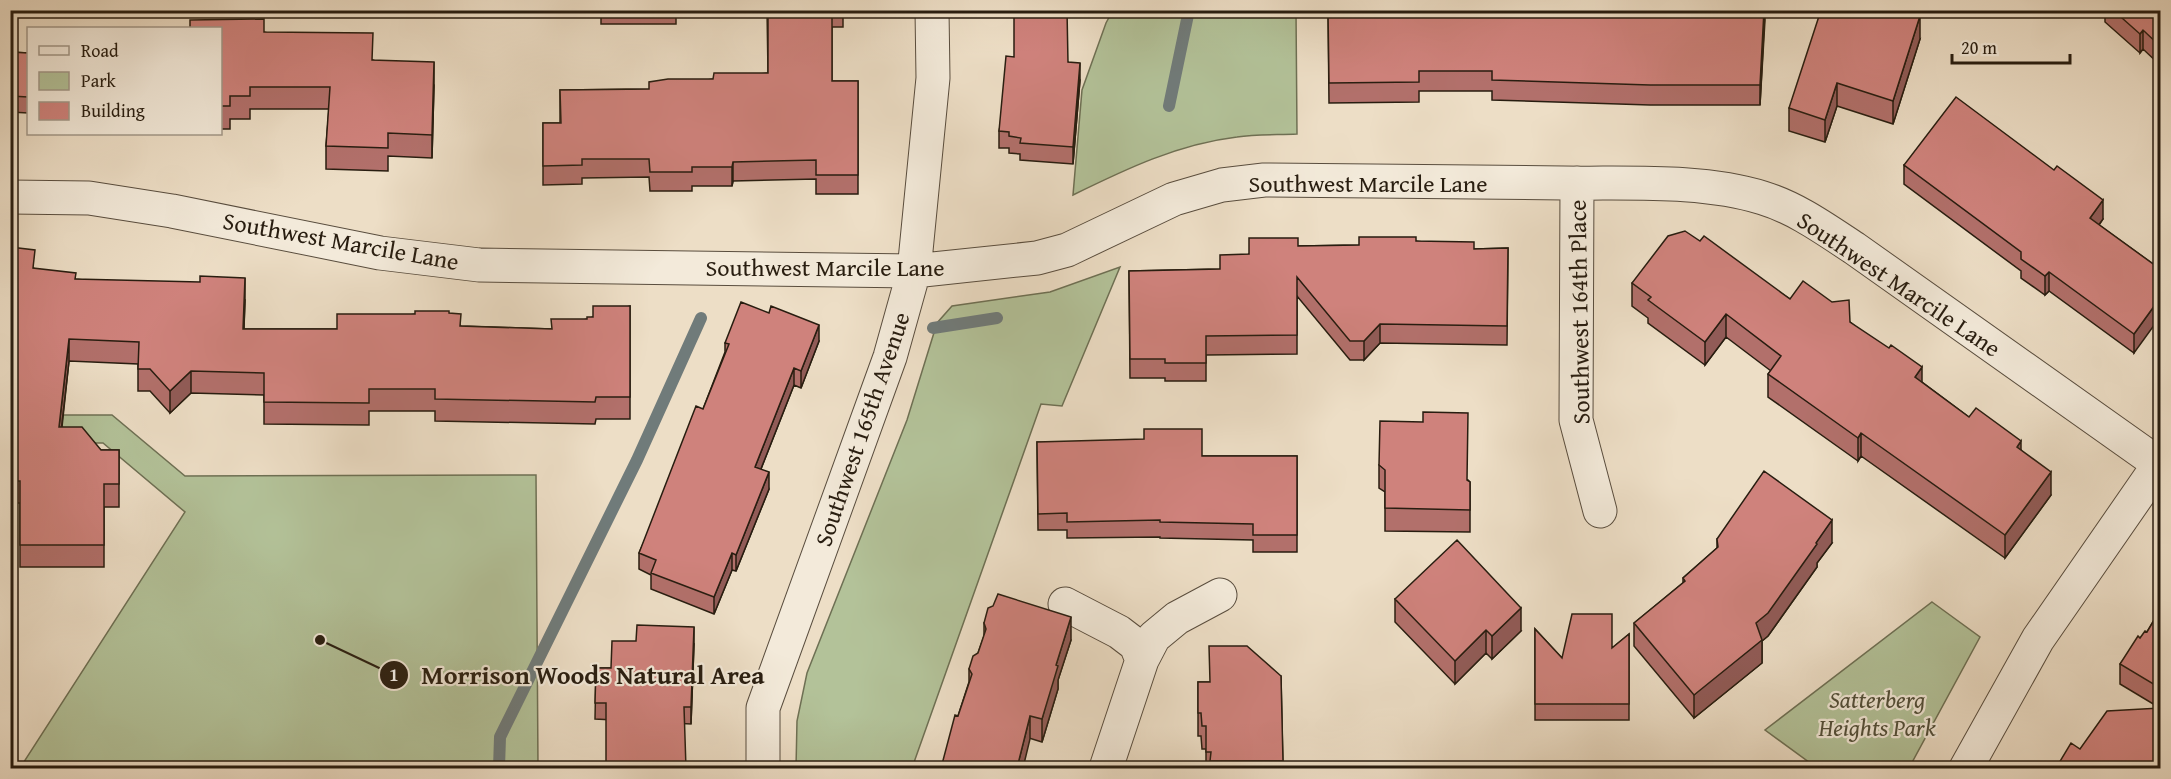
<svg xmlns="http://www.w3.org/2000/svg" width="2171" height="779" viewBox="0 0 2171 779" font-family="'Gentium Book Plus',serif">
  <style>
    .green { fill: #b3c299; stroke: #6e7054; stroke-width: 1.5 }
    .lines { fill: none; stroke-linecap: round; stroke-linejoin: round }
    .stream { stroke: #707b7a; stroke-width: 12 }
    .minor-casing { stroke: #594d3e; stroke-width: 35 }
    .minor { stroke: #f3eada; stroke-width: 33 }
    .wall { fill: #b2706b; stroke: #281d10; stroke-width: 1.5 }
    .shaded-wall { fill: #915b57; stroke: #281d10; stroke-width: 1.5 }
    .building { fill: #cf827c; stroke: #281d10; stroke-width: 1.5 }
    .labels { text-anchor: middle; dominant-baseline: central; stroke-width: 4.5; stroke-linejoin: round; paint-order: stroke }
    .street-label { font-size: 24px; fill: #281d10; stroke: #f3eada }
    .park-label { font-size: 24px; font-style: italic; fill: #524f39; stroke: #f3eada }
    .leader { fill: none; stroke: #281d10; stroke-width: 2 }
    .callout-dot { fill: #281d10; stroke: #f3eada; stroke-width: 2 }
    .mark-label { font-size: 18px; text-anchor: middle; font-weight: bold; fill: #fff }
    .callout-label { font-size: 26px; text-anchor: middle; font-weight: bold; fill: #281d10; stroke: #f3eada; stroke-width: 4.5; stroke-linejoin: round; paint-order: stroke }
  </style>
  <rect width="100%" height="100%" fill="#eddec6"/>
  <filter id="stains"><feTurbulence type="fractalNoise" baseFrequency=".00333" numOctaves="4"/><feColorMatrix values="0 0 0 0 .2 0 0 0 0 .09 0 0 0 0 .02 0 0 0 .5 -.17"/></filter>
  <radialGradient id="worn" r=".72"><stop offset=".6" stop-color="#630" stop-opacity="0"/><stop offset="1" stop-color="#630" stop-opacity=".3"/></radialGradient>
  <!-- green -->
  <path class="green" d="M1113 10 1296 11 1297 134C1277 135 1257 134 1237 137 1178 144 1126 169 1073 195L1082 90 1106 23Z
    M1120 267 1062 406 1041 404 912 768H796L797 721 807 673 907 420 937 323 952 306 1050 292Z
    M10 415H112L185 476 536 475 538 768H20L185 512 103 443H11Z
    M1932 602 1980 637 1909 768H1817L1765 730Z"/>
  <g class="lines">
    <!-- stream -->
    <path class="stream" d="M1169 106 1189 10
      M933 328 997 318
      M499 768 500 737 637 460 701 318"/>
    <defs>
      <path id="minor" d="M1577 183 1576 420 1600 511
        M10 197 89 198 172 211 380 253 479 265 914 271 1037 258 1067 250 1174 199 1222 185 1264 180C1364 181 1464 182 1564 183 1627 184 1702 179 1763 198 1796 208 1825 229 1854 248L2159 464
        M1065 604 1119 632 1136 645 1142 660
        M763 768V708L890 357 914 271 933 78 932 10
        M1106 768 1142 660 1154 637 1177 618 1220 595
        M1966 768 2038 639 2160 463"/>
    </defs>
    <!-- minor casing -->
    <use href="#minor" class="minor-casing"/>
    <!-- minor -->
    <use href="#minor" class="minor"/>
  </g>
  <!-- wall -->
  <path class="wall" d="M601 10H676V24H601Z
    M767 10H862V12H843V27H832V81H858V194H816V179L733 181 732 186H692V191H650L649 177 582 178V184L543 185V123H560V90L649 89 713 79 768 73Z
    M1328 10H1765L1760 105H1650L1492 100V91H1419V102L1329 103Z
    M2096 10H2160V65L2143 49 2140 53 2105 22V18Z
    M220 28 264 32 373 60 434 85 432 158 388 156V171L326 169V146L329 109H250V119H230V129H220Z
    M1920 39 1893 124 1837 106 1825 142 1789 131V108Z
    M10 52 28 53V113L10 112Z
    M1014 57 1068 62 1080 80 1073 164 1020 160V154L1009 153V148H999V131Z
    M1904 165 2103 219 2099 225 2160 269 2134 353 2049 291 2045 295 2021 278V271L1904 184Z
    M1416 241 1474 249 1508 248 1507 345 1380 343 1364 360H1350L1297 296V354L1206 355V381H1165V378H1130L1129 271 1220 269 1249 254 1298 246 1359 245Z
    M1700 241 1790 299 1850 322 1922 382 1969 417 2021 450 2051 495 2005 558 1861 456 1858 461 1768 397V374L1771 371 1726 337 1705 365 1648 323V318L1632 306V283Z
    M10 247 35 269 76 279 245 300 244 329H337L415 314 449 313 461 326 552 329 587 319 593 317 630 306V419H596L595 424 435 421V411H369V425L264 424V395L191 393 170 413 150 391H138V364L69 361 62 427 101 450H119V507H104V567H20V503H10Z
    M819 341 801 388 794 385 761 469 769 489 736 571 732 570 714 614 651 589V575L639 569V553L703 409 725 352V343Z
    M1037 442 1202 456H1297V552H1253V540L1160 538V537L1067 538V530H1038Z
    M1379 465 1468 480 1470 482V532L1385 531V492L1379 488Z
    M1717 539 1832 543 1817 563V567L1768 636 1762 641V663L1694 718 1634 646V623L1683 583V578L1717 548Z
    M1395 599 1521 631 1492 659 1486 653 1455 684 1395 622Z
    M2160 610V768L2080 749 2160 708 2120 684V664L2140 638 2147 632Z
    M984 623 1071 640 1058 680V689L1042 742 958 716 969 682V669L978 653 984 636Z
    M1535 629 1562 658 1612 648 1629 634V720H1535Z
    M694 644 691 724 595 719 596 668H611Z
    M1281 676 1283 768H1206V749H1202L1201 736H1198V682H1209Z"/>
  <!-- shaded-wall -->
  <path class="shaded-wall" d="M1764 10 1765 20 1760 105V85Z
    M1920 16V39L1893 124V101Z
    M2143 30V49L2140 53V34Z
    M434 62V85L432 158V135Z
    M1080 63V80L1073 164V147Z
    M1837 83V106L1825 142V120Z
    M733 162V181L732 186V167Z
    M2103 200V219L2090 237V218Z
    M2049 272V291L2045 295V276Z
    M245 278V300L243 351V329Z
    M2160 298V317L2134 353V334Z
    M1726 314V337L1705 365V342Z
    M1380 324V343L1364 360V341Z
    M819 325V341L801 388V371Z
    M69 339V361L59 449V427Z
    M1922 367V390L1915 377Z
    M794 368V385L755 484V467Z
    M191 371V393L170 413V391Z
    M1861 433V456L1858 461V438Z
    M2021 441V464L2017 447Z
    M769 472V489L736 571V555Z
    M2051 472V495L2005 558V535Z
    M1832 520V543L1817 563V567L1768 636 1762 641V663L1694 718V695L1756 623Z
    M732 553V570L714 614V597Z
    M17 560V583L10 596V573Z
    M1521 608V631L1492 659V636Z
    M1071 617V640L1058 680V689L1042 742V719L1056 665Z
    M694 627V644L691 724V707Z
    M1486 630V653L1455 684V661Z
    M1030 716V739L1023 768H1017Z"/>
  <!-- building -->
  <path class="building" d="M768 10H832V81H858V175H816V160L733 162 732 167H692V172H650L649 159H582V165L543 166V123H561L560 90 649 89V82L668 79H713L714 73H768Z
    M1014 10H1067L1068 62 1080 63 1073 147 1020 143 1021 138 1009 136V132L999 131 1006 56 1014 57Z
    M1328 10H1764L1760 85H1650L1492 80V71H1419V82L1329 83Z
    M1821 10H1902L1920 16 1893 101 1837 83 1825 120 1789 108Z
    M2113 10H2160V46L2143 30 2140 34Z
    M264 19V32L373 33 372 60 434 62 432 135 388 133V148L326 146 330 87H250V96H230V106H220V28H190V20Z
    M10 52 28 53V97L10 96Z
    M1956 97 2054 170 2057 166 2103 200 2090 218 2160 269V298L2134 334 2049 272 2045 276 2021 259V252L1904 165Z
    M1685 231 1700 241 1704 236 1790 299 1803 281 1832 302 1849 300 1850 322 1889 348 1891 345 1922 367 1915 377 1969 417 1976 408 2021 441 2017 447 2051 472 2005 535 1861 433 1858 438 1768 374 1781 356 1726 314 1705 342 1648 300 1651 297 1632 283 1668 236Z
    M1359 237H1416V241L1474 242V249L1508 248 1507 326 1380 324 1364 341H1350L1297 277V335L1206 336V363H1165V359H1130L1129 271 1220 269V255L1249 254V238H1298V246L1359 245Z
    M10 247 35 250 33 268 76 273 75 279 200 282V276L245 278 243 329H337V314H415V311H449V313L461 314 460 326 552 329 551 319H587V317H593V306H630V397H596L595 402 435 399V389H369V403L264 402V373L191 371 170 391 150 369H138L139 342 69 339 59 427H82L101 450H119V484H104V545H20V481H10Z
    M741 302 769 313 771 306 819 325 801 371 794 368 755 467 769 472 736 555 732 553 714 597 651 573 656 560 639 553 696 406 703 409 729 344 725 343Z
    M1423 412 1468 413 1467 480 1470 482V510L1385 508V470L1379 465 1380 421 1423 422Z
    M1144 429H1202V456H1297V535H1253V524L1160 522V520L1067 522V513L1038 514 1037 442 1144 439Z
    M1764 471 1832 520 1816 543 1817 544 1768 613 1756 623 1762 640 1694 695 1634 623 1685 581 1683 578 1718 547 1717 539Z
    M1457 540 1521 608 1492 636 1486 630 1455 661 1395 599Z
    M10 557 17 560 10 573Z
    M998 594 1071 617 1056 665 1058 666 1042 719 1030 716 1017 768H941L955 715 958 716 972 674 969 669 973 656 978 653 986 629 984 623 988 608 993 606Z
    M2160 610V688L2120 664 2138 636 2140 638 2145 631 2147 632Z
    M1572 614H1612V648L1629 634V704H1535V629L1562 658Z
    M637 625 694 627 691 707H684L686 768H606V703H595L596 668H611L612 641H636Z
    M1209 646H1247L1281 676 1283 761H1210L1211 752H1206V726H1202L1201 713H1198V682H1210Z
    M2160 708V768H2056L2071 743 2080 749 2107 711Z
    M1794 763 1808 768H1791Z"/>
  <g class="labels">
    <!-- street labels -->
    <g class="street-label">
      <text x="1368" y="183">Southwest Marcile Lane</text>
      <text transform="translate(341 241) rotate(10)">Southwest Marcile Lane</text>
      <text x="825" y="267">Southwest Marcile Lane</text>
      <text transform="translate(1899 284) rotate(34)">Southwest Marcile Lane</text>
      <text transform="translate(1579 312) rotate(-91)">Southwest 164th Place</text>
      <text transform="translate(862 429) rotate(-71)">Southwest 165th Avenue</text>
    </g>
    <!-- park labels -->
    <g class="park-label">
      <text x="1877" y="699">Satterberg<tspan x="1877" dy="28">Heights Park</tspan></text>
    </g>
  </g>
  <!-- callouts -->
  <path class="leader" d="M320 640L394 675"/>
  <g class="callout-dot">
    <circle cx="320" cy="640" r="6"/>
    <circle cx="394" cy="675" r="15"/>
  </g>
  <g class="mark-label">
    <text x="394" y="681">1</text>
  </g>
  <g class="callout-label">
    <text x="593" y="684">Morrison Woods Natural Area</text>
  </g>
  <!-- margin -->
  <rect width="2171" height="779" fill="none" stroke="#eddec6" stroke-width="36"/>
  <rect x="12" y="12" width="2147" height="755" fill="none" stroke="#281d10" stroke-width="3"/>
  <rect x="18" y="18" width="2135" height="743" fill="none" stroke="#281d10" stroke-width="1.5"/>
  <!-- legend -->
  <rect x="27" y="27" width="195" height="108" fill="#f3eada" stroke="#a29889" stroke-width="1.5"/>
  <rect x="39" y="46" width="30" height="9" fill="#f3eada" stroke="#a29889" stroke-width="1.5"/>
  <text x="81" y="57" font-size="18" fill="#281d10">Road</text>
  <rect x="39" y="72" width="30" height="18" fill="#b3c299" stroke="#a29889" stroke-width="1.5"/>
  <text x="81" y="87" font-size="18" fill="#281d10">Park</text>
  <rect x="39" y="102" width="30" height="18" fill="#cf827c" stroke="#a29889" stroke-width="1.5"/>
  <text x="81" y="117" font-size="18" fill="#281d10">Building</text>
  <!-- scale -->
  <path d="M1952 54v9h118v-9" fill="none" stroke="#281d10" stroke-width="3"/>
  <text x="1961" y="54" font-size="18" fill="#281d10" stroke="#f3eada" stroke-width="4.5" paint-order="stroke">20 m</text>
  <rect width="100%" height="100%" filter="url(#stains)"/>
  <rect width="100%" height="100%" fill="url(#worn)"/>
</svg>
